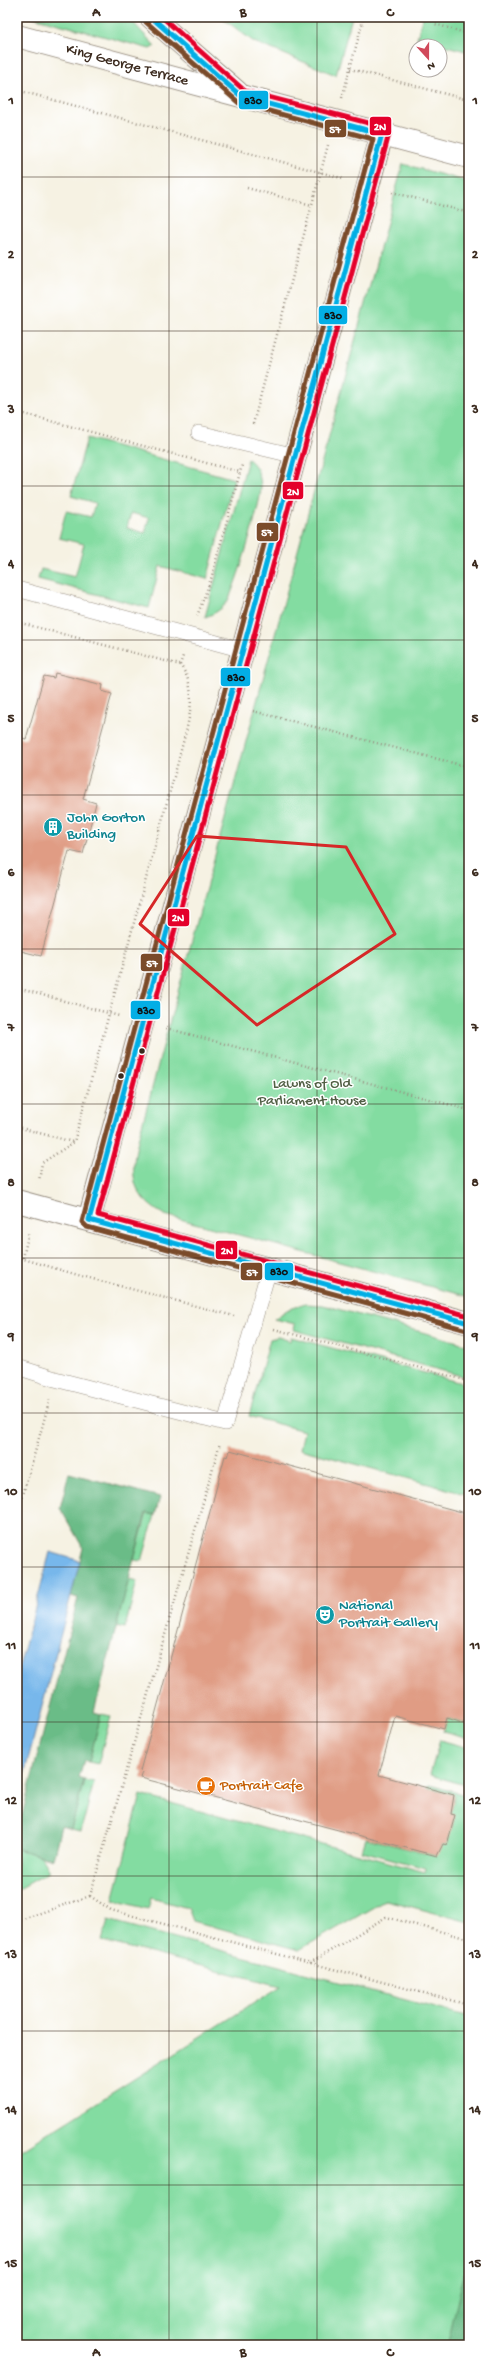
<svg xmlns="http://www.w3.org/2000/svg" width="486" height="2362" viewBox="0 0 486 2362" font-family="'Gochi Hand',sans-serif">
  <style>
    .green { fill: #83dca1; stroke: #5f8360; fill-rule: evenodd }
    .forest { fill: #6abc87; stroke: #527352 }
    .water { fill: #77b7eb; stroke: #597084 }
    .building { fill: #e09c84 }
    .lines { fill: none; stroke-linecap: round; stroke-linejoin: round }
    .lane-casing { stroke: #988e80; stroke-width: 16 }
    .street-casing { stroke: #988e80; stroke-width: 24 }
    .secondary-casing { stroke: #988e80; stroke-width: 24 }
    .path { stroke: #988e80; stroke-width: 2.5; stroke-dasharray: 1 3; stroke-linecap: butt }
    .lane { stroke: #fff; stroke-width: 15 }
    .street { stroke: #fff; stroke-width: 22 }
    .secondary { stroke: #fff; stroke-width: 22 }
    .bus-1-casing { stroke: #fff; stroke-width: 8 }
    .bus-2-casing { stroke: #fff; stroke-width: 8 }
    .bus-3-casing { stroke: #fff; stroke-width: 8 }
    .bus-1 { stroke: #03aee5; stroke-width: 5 }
    .bus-2 { stroke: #7a4b2a; stroke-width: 5 }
    .bus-3 { stroke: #e4002b; stroke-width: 5 }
    .marked { fill: none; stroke: #d62828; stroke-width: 3; stroke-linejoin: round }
    .grid { fill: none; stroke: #3b2a1e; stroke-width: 1; stroke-opacity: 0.55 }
    .bus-dot { fill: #3b2a1e; stroke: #fff; stroke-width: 1.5 }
    .labels { text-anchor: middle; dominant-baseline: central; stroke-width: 3; stroke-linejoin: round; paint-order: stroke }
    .street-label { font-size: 15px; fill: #3b2a1e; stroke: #fff }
    .culture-label { font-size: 15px; fill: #0d838f; stroke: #fff; text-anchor: start }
    .park-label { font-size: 15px; fill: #515f45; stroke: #fff }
    .food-label { font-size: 15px; fill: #c56008; stroke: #fff; text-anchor: start }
    .line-badge { stroke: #fff; stroke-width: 1.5 }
    .badge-label { font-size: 11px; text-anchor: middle; font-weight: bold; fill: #fff }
    .pale-badge-label { font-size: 11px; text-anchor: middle; font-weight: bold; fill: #111 }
    .neatline { fill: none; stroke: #3b2a1e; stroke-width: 1.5 }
    .grid-label { font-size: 13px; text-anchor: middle; font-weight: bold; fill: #3b2a1e }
  </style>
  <rect width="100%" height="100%" fill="#fff"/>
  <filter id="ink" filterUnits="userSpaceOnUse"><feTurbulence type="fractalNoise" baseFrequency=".025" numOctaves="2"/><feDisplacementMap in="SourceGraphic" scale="8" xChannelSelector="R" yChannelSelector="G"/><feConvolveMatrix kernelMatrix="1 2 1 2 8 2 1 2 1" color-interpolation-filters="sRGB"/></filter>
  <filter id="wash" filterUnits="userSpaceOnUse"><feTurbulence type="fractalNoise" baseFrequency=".012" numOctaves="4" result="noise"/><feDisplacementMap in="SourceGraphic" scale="16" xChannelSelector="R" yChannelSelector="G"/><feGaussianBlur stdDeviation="0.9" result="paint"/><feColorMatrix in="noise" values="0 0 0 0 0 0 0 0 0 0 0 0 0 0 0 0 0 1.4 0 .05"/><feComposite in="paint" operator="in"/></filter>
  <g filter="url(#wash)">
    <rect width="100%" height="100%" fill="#f6f2e3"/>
    <!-- green -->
    <path class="green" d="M33 17H128L155 46 150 49Z
      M221 17H352L336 75 254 42Z
      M423 17H469V52L417 38Z
      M403 164 469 182V1297L165 1215C123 1193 132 1163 142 1125 148 1105 153 1085 158 1065Z
      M87 438 234 479 207 579 160 566 149 608 38 579 41 569 75 577 84 544 59 538 66 511 91 517 95 503 71 496ZM131 513 149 518 145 533 127 528Z
      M248 459C257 465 261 477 261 488 261 503 235 590 227 602 221 610 214 614 205 617Z
      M305 1304 323 1305 469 1345V1378L294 1330 295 1324 274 1319 287 1310Z
      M278 1337 290 1341 291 1337 469 1385V1495L300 1449 304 1431 249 1416 270 1339Z
      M147 1513 155 1515 142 1561 134 1560Z
      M129 1579 137 1581 125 1628 116 1626Z
      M101 1714 111 1716 98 1764 89 1762Z
      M447 1718 469 1725V1739L443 1732Z
      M440 1740 469 1748V1786L430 1775Z
      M84 1780 94 1782 81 1831 71 1829Z
      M429 1785 469 1796V1922L386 1900 299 1950 193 1921 188 1908 151 1898 148 1909 113 1900 141 1795 425 1872 426 1868 362 1851 366 1838 436 1856 443 1844 447 1845 455 1815 451 1814 454 1795 428 1788Z
      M17 1849 41 1856 49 1872 17 1890Z
      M108 1920 469 2017V2345H17V2153L281 1986 102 1941Z"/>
    <!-- forest -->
    <path class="forest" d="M69 1473 160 1497 155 1515 146 1513 94 1712 101 1714 89 1762 84 1761 79 1778 84 1780 71 1829 61 1826 53 1859 17 1849V1835L78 1598 71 1596 83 1548 60 1508Z
      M469 2254V2345H447Z"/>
    <!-- water -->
    <path class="water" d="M50 1552 80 1561 17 1802V1675Z"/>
    <g id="blocks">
      <!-- building -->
      <path class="building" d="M55 673 103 685 102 691 112 694 83 799 96 803 83 854 69 851 41 956 17 950V737L26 739 44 676 54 678Z
        M230 1450 469 1514V1725L447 1718 444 1729 395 1716 379 1775 454 1795 451 1814 455 1815 447 1845 443 1844 437 1856 141 1778 143 1772 140 1771 225 1456 228 1457Z"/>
    </g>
  </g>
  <g filter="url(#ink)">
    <use href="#blocks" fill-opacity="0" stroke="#988e80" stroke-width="1"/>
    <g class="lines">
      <defs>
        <path id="lane" d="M199 433 296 456
          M17 589 243 650
          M17 1367 55 1379 225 1423 269 1269"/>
        <g id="street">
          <path d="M151 17 237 92"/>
          <path id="s1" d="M17 36 469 157"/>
          <path d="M89 1220 382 134"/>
        </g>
        <path id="secondary" d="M17 1201 469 1323"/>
      </defs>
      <!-- lane casing -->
      <use href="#lane" class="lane-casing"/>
      <!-- street casing -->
      <use href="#street" class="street-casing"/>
      <!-- secondary casing -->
      <use href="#secondary" class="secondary-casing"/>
      <!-- path -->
      <path class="path" d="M437 17 435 24 469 34
        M350 69 469 100
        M17 90 345 179
        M342 98 364 17
        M247 188 312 205
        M392 192 469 213
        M17 412 240 472
        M253 424 328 145
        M197 616 211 579 242 465
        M17 622 180 665C202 693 185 731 178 762L74 1142 42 1163 39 1181
        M180 665 183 656
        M253 711 469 767
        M17 988 119 1016
        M166 1028 469 1110
        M17 1127 73 1142
        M17 1257 78 1275 234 1316
        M23 1258 29 1231
        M274 1329 469 1381
        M17 1516 50 1399
        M90 1896 220 1443
        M90 1896 111 1910 469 2005
        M17 1921 90 1896
        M310 1963 386 1917 469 1939"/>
      <!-- lane -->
      <use href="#lane" class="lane"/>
      <!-- street -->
      <use href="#street" class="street"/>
      <!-- secondary -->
      <use href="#secondary" class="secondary"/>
      <defs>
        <path id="bus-1" d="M151 17 242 97 382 134
          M89 1220 382 134
          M89 1220 469 1323"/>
        <path id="bus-2" d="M146 22 239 103 373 139 82 1222 87 1227 467 1330"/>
        <path id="bus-3" d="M162 17 245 91 384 127 389 134 98 1215 469 1316"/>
      </defs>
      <!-- bus-1 casing -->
      <use href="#bus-1" class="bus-1-casing"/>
      <!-- bus-2 casing -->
      <use href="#bus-2" class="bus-2-casing"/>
      <!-- bus-3 casing -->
      <use href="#bus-3" class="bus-3-casing"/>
      <!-- bus-1 -->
      <use href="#bus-1" class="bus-1"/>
      <!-- bus-2 -->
      <use href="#bus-2" class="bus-2"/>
      <!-- bus-3 -->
      <use href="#bus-3" class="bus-3"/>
    </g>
  </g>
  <!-- marked area -->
  <path class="marked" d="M197 836 346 847 395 934 257 1025 140 924Z"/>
  <!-- grid -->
  <path class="grid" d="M169 17V2345M317 17V2345M17 177H469M17 331H469M17 486H469M17 640H469M17 795H469M17 949H469M17 1104H469M17 1258H469M17 1413H469M17 1567H469M17 1722H469M17 1876H469M17 2031H469M17 2185H469"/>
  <!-- icons -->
  <defs>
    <symbol id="building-disc" viewBox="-11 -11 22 22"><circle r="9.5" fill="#0f9aa8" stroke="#fff"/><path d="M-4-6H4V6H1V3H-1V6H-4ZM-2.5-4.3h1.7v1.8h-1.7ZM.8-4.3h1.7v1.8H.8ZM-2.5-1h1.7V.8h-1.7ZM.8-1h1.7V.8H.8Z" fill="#fff"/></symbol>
    <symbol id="theatre-disc" viewBox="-11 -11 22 22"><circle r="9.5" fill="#0f9aa8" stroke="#fff"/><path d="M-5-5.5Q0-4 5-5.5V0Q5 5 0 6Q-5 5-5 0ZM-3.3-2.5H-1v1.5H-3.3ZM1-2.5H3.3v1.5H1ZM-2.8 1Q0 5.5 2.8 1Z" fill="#fff"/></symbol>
    <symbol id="cafe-disc" viewBox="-11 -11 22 22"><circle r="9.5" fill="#e8710a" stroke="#fff"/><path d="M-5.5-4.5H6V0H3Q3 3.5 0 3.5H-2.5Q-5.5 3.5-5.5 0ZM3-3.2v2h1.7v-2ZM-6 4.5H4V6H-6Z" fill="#fff"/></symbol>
  </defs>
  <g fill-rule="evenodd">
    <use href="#building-disc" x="42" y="816" width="22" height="22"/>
    <use href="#theatre-disc" x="314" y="1604" width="22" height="22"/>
    <use href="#cafe-disc" x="195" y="1775" width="22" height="22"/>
  </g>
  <!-- markers -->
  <g class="bus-dot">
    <circle cx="142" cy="1051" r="3.5"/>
    <circle cx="121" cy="1076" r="3.5"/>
  </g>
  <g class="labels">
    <!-- street labels -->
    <g class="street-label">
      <text stroke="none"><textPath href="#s1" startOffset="114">King George Terrace</textPath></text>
    </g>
    <!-- culture labels -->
    <g class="culture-label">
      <text x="67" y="818">John Gorton<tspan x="67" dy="17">Building</tspan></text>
      <text x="339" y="1606">National<tspan x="339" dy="17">Portrait Gallery</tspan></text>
    </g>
    <!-- park labels -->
    <g class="park-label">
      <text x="312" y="1084">Lawns of Old<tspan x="312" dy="17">Parliament House</tspan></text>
    </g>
    <!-- food labels -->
    <g class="food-label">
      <text x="220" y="1786">Portrait Cafe</text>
    </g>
  </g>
  <g class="line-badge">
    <rect x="238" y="90" width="31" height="20" rx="4" fill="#03aee5"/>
    <rect x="369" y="116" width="23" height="20" rx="4" fill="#e4002b"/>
    <rect x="324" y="119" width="23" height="19" rx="4" fill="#7a4b2a"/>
    <rect x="318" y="305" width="30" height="20" rx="4" fill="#03aee5"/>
    <rect x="282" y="481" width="22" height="19" rx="4" fill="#e4002b"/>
    <rect x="256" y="522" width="23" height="20" rx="4" fill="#7a4b2a"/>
    <rect x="220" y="667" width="31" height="20" rx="4" fill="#03aee5"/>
    <rect x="167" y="908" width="23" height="19" rx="4" fill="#e4002b"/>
    <rect x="140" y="953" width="23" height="19" rx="4" fill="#7a4b2a"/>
    <rect x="130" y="1000" width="31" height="20" rx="4" fill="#03aee5"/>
    <rect x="215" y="1240" width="23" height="20" rx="4" fill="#e4002b"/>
    <rect x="264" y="1262" width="30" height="19" rx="4" fill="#03aee5"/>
    <rect x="240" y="1262" width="23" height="19" rx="4" fill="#7a4b2a"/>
  </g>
  <g class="badge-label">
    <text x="380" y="130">2N</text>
    <text x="335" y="133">57</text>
    <text x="293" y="495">2N</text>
    <text x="267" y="536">57</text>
    <text x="178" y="921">2N</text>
    <text x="152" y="967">57</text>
    <text x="227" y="1254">2N</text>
    <text x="252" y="1276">57</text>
  </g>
  <g class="pale-badge-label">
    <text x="253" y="104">830</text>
    <text x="333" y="319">830</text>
    <text x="236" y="681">830</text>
    <text x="146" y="1014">830</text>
    <text x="279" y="1275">830</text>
  </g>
  <!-- margin -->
  <rect width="486" height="2362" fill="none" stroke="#fff" stroke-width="44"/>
  <!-- north arrow -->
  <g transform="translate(428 58) rotate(159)"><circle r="19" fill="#ffffff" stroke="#b1aaa5"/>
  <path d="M0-3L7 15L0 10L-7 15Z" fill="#d1495b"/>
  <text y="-6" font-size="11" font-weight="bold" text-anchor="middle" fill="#3b2a1e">N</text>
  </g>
  <rect x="22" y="22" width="442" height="2318" class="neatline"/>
  <g class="grid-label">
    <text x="96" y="16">A</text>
    <text x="243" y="16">B</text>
    <text x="390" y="16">C</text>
    <text x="11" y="104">1</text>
    <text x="475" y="104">1</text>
    <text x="11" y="258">2</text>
    <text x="475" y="258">2</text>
    <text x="11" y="413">3</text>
    <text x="475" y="413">3</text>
    <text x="11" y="567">4</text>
    <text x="475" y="567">4</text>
    <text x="11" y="722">5</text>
    <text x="475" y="722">5</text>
    <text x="11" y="876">6</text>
    <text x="475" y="876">6</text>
    <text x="11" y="1031">7</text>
    <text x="475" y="1031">7</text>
    <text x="11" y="1186">8</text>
    <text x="475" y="1186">8</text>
    <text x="11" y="1340">9</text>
    <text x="475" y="1340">9</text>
    <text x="11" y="1495">10</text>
    <text x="475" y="1495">10</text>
    <text x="11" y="1649">11</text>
    <text x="475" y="1649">11</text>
    <text x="11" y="1804">12</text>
    <text x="475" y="1804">12</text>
    <text x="11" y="1958">13</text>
    <text x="475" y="1958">13</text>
    <text x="11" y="2113">14</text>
    <text x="475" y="2113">14</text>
    <text x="11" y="2267">15</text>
    <text x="475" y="2267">15</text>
    <text x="96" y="2356">A</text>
    <text x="243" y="2356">B</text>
    <text x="390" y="2356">C</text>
  </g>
</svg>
